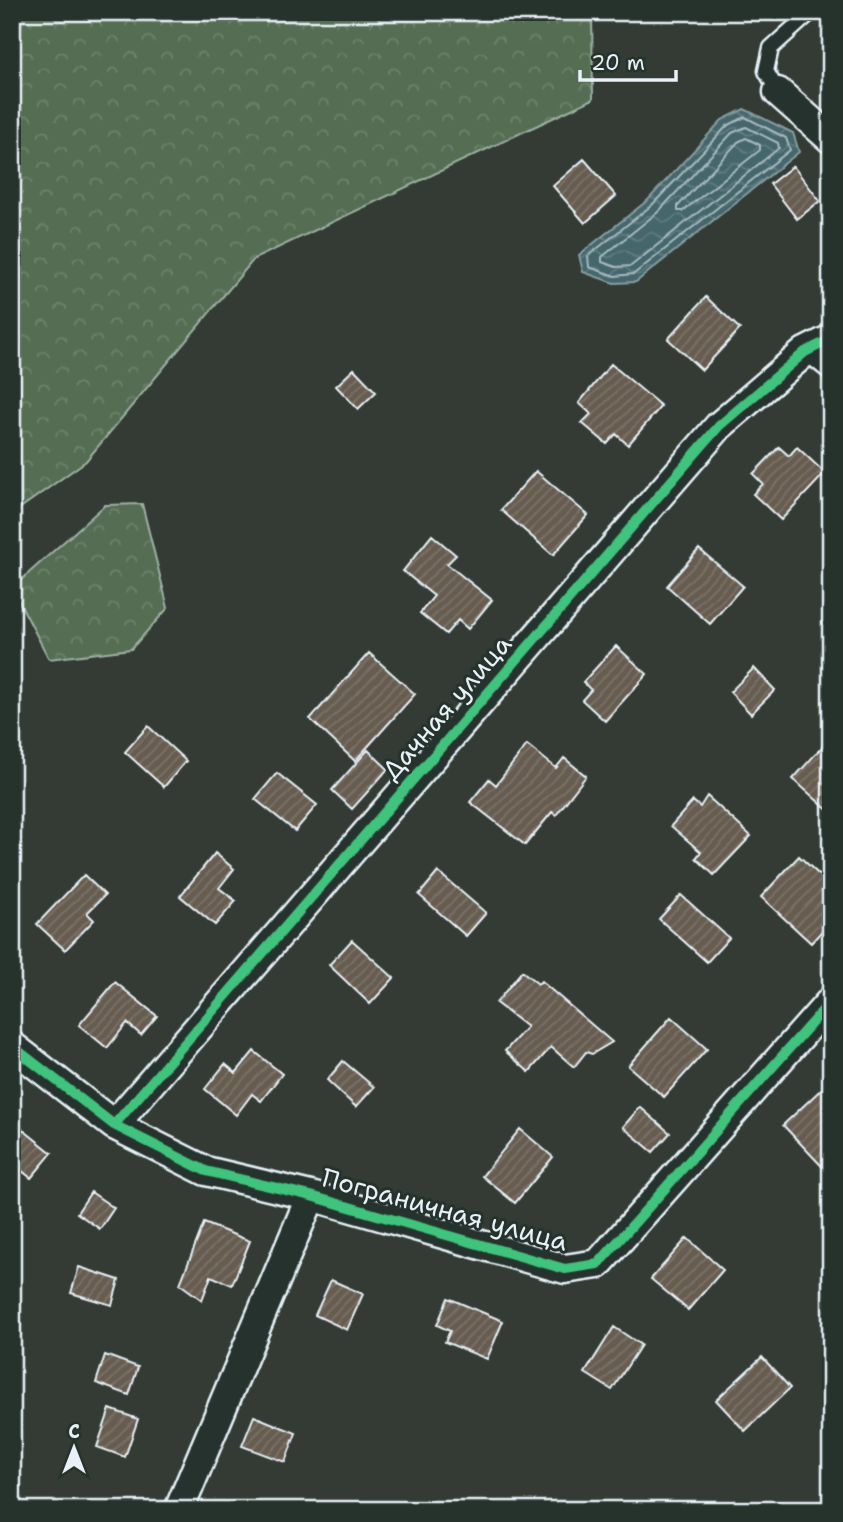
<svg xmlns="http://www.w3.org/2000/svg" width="843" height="1522" viewBox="0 0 843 1522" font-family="'Shantell Sans',sans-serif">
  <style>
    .forest { fill: url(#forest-crowns); stroke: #9eb0a6; stroke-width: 2 }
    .water { fill: url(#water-waves); stroke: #869ea3; stroke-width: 2 }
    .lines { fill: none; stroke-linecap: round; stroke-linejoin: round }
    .shore { stroke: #a7b9c0; stroke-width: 2 }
    .building { fill: url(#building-hatch); stroke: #e8f1f8; stroke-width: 2 }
    .lane-casing { stroke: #e8f1f8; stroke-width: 19 }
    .street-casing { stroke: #e8f1f8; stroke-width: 33 }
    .lane { stroke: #26332d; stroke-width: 14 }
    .street { stroke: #26332d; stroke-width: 28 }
    .cycleway-casing { stroke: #26332d; stroke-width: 15 }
    .cycleway { stroke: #40c37c; stroke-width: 10 }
    .labels { text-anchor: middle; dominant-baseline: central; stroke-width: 6; stroke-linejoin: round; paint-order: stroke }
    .street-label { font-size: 26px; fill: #e8f1f8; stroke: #26332d }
  </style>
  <defs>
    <pattern id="forest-crowns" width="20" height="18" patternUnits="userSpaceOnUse" patternTransform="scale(1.75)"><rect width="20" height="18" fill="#556e53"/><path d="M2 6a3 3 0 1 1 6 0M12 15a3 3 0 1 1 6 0" fill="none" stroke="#6d836c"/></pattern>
    <pattern id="water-waves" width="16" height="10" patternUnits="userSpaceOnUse" patternTransform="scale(1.75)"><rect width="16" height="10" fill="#45666b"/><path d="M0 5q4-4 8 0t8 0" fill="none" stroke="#607c81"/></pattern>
    <pattern id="building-hatch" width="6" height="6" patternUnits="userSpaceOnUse" patternTransform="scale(1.75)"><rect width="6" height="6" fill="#665c4f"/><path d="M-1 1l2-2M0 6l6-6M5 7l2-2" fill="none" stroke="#7c7469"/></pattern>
  </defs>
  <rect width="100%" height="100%" fill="#333b34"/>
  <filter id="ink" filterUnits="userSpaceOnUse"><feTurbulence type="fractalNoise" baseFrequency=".0143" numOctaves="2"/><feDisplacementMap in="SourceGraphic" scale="14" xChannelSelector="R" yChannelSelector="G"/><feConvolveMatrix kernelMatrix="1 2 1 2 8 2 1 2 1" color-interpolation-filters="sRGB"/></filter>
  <g filter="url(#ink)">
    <!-- forest -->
    <path class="forest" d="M12 12H592L593 99 254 259 86 461 12 514Z
      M142 504 168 608 131 649 49 659 12 588 105 505Z"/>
    <!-- water -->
    <path class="water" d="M744 109 793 133 799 152 636 282 614 283 583 272 579 255 648 200 722 120Z"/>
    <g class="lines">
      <!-- shore -->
      <path class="shore" d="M745 117 786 138 790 150 634 274 615 276 589 267 588 256 652 205 727 126Z
        M746 127 778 143 779 148 631 266 616 267 602 262V257L658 212 732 133Z
        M746 138 760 145V150L683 211H678V206L738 142Z"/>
    </g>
    <!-- building -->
    <path class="building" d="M584 159 616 196 585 223 553 186Z
      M793 166 820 201 797 219 770 184Z
      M706 297 740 329 702 370 668 339Z
      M611 364 661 406 628 445 616 434 607 444 582 423 591 414 579 403Z
      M354 369 376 392 358 409 336 386Z
      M779 447 789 456 797 447 825 473 781 520 753 494 763 484 753 474Z
      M536 471 588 515 553 555 501 510Z
      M432 535 456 555 447 564 492 600 468 629 458 620 446 634 420 613 434 596 403 571Z
      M699 549 743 586 710 624 667 586Z
      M616 646 647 674 605 721 582 700 591 690 583 682Z
      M369 653 415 694 355 761 310 719Z
      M754 668 775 690 751 714 730 692Z
      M148 726 186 761 164 787 125 752Z
      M831 737V813L793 779Z
      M527 745 556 768 564 758 586 776 556 815 552 812 525 845 470 802 489 779 496 785Z
      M368 750 388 769 352 809 332 790Z
      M277 773 317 805 295 831 255 799Z
      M707 796 751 836 714 875 696 858 701 852 671 826 693 801 700 807Z
      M215 853 234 869 219 888 236 901 215 925 180 896Z
      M799 856 831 886V921L811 943 761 897Z
      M438 872 486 913 466 936 419 895Z
      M84 875 105 895 87 913 94 920 65 950 37 924Z
      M681 895 729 938 707 962 659 919Z
      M352 940 394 978 370 1004 329 965Z
      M522 971 538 984 541 981 612 1042 592 1054 586 1052 574 1067 551 1047 529 1072 505 1051 527 1027 496 1003Z
      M115 982 157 1016 141 1035 127 1023 107 1048 79 1025Z
      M671 1017 707 1049 664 1097 628 1066Z
      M254 1051 282 1074 261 1101 252 1094 236 1115 205 1089 225 1064 236 1073Z
      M343 1061 374 1087 356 1107 327 1080Z
      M831 1080V1176L783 1125Z
      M640 1107 670 1133 653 1152 623 1127Z
      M12 1121 52 1153 31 1178 12 1163Z
      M520 1129 553 1157 515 1203 482 1176Z
      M91 1192 114 1208 100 1229 77 1213Z
      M204 1223 250 1241 232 1285 211 1276 202 1300 180 1284Z
      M687 1238 723 1270 688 1310 651 1279Z
      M79 1267 119 1280 112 1305 71 1293Z
      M331 1280 363 1294 347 1330 315 1315Z
      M448 1298 503 1321 487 1359 445 1342 450 1331 437 1325Z
      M614 1327 641 1345 612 1390 585 1373Z
      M105 1355 138 1367 129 1395 96 1383Z
      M762 1357 790 1388 745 1431 716 1400Z
      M110 1409 138 1419 125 1457 97 1447Z
      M254 1416 296 1433 285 1462 242 1446Z"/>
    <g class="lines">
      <defs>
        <path id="lane" d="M778 92 766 71 771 48 811 12
          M805 352 831 373"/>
        <path id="street" d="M778 92 831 139
          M12 1046 114 1125 206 1171 311 1196 565 1269 598 1264 831 1001
          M114 1125 719 426 805 352 831 339
          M179 1510 311 1196"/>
      </defs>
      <!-- lane casing -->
      <use href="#lane" class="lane-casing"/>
      <!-- street casing -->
      <use href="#street" class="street-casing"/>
      <!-- lane -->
      <use href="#lane" class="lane"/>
      <!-- street -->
      <use href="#street" class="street"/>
      <defs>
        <path id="cycleway" d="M12 1046 114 1125 206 1171 311 1196 565 1269 598 1264 831 1001
          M114 1125 719 426 805 352 831 339"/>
      </defs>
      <!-- cycleway casing -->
      <use href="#cycleway" class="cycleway-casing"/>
      <!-- cycleway -->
      <use href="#cycleway" class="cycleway"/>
    </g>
  </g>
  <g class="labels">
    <!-- street labels -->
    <g class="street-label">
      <text transform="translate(446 707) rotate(-49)">Дачная улица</text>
      <text transform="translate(445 1209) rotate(15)">Пограничная улица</text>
    </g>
  </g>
  <!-- margin -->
  <rect width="843" height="1522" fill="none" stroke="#26332d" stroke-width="42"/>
  <rect x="21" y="21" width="801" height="1480" fill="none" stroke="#e8f1f8" stroke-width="2.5" filter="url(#ink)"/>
  <!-- north arrow -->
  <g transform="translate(74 1448)" stroke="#26332d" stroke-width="5" paint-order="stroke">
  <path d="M0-5L12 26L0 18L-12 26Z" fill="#e8f1f8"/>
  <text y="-10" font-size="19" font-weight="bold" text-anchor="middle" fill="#e8f1f8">С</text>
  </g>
  <!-- scale -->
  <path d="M580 70v10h96v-10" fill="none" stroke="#e8f1f8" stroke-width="3.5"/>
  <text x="591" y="70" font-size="21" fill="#e8f1f8" stroke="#26332d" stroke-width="5" paint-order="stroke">20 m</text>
</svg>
